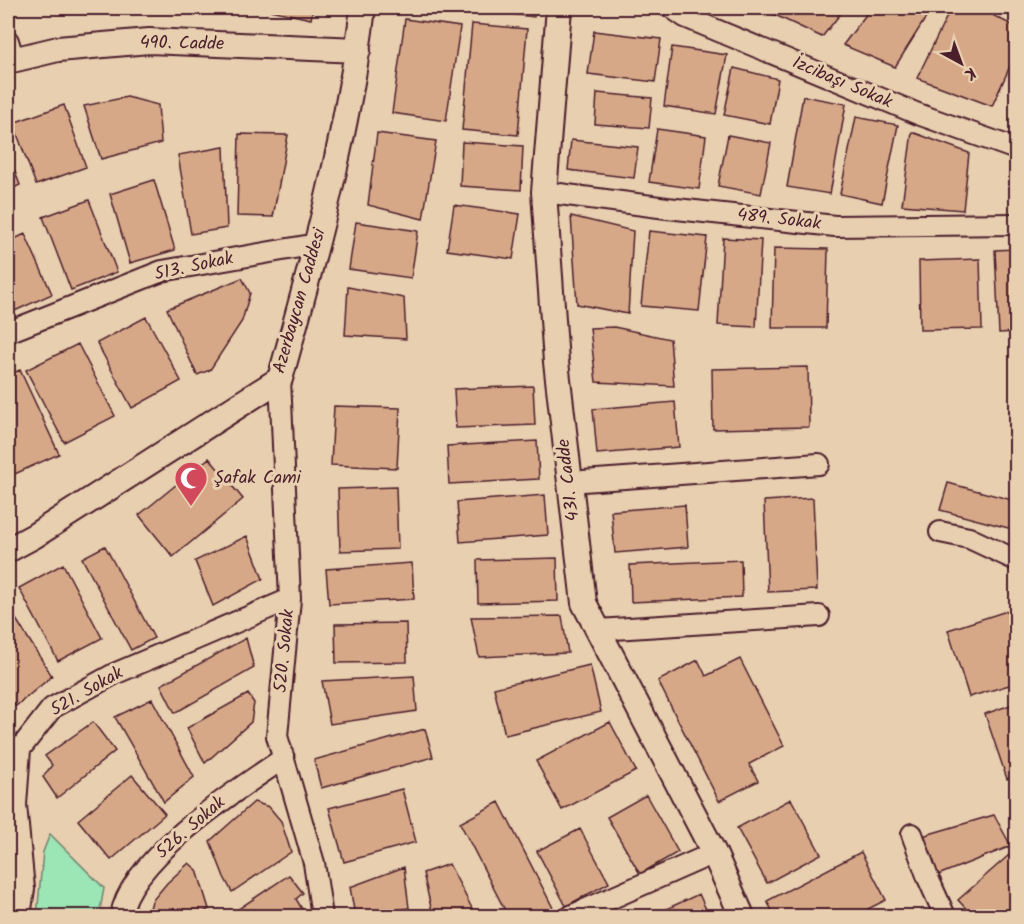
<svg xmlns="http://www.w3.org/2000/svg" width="1024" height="924" viewBox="0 0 1024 924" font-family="Kalam,sans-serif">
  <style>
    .green { fill: #9ce5b4; stroke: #738270; stroke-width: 1.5 }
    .building { fill: #d7a888; stroke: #4a1f2b; stroke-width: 1.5 }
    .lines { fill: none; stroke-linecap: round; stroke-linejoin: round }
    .minor-casing { stroke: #4a1f2b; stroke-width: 24 }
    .tertiary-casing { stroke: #4a1f2b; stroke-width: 28 }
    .minor { stroke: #e8cfb0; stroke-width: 20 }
    .tertiary { stroke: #e8cfb0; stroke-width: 24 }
    .labels { text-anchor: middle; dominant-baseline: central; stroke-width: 6; stroke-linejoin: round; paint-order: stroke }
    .street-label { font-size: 18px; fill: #4a1f2b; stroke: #e8cfb0 }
    .poi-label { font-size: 18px; fill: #4a1f2b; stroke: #e8cfb0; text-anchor: start }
  </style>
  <rect width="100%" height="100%" fill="#e8cfb0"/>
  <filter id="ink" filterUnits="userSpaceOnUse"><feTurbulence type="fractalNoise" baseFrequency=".0167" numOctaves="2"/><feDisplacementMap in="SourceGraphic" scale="12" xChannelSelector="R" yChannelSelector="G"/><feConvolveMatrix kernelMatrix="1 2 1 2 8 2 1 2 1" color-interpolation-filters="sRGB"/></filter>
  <g filter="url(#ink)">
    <!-- green -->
    <path class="green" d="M50 834 104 888 99 916H37L43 852Z"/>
    <!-- building -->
    <path class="building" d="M261 8H313L311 19Z
      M484 8H535L534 17 483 11Z
      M760 8H845L822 37Z
      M871 8H932L895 67 843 45Z
      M951 8H997L994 16 1016 27V53L992 106 917 78Z
      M405 19 460 27 446 121 392 113Z
      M472 24 527 29 518 135 462 130Z
      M594 31 661 39 655 82 588 74Z
      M672 47 727 55 716 114 664 106Z
      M734 68 778 79 770 124 724 115Z
      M597 93 652 98 649 128 595 124Z
      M803 96 846 104 830 194 787 187Z
      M127 97 158 105 161 143 101 159 84 106Z
      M64 105 86 167 36 185 13 123Z
      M856 117 898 125 882 203 840 194Z
      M657 129 706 136 699 189 649 182Z
      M912 132 969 153 963 210 902 205Z
      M377 133 436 141 423 219 368 205Z
      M239 134 288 135 273 217 237 216Z
      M728 135 771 143 761 194 718 186Z
      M571 140 638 147 634 178 568 170Z
      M462 142 523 146 521 190 460 186Z
      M224 147 227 228 191 234 178 155Z
      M8 154 20 185 8 191Z
      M154 180 175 250 130 263 110 194Z
      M89 200 117 272 71 290 43 217Z
      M454 205 520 214 513 259 447 250Z
      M571 216 633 231 628 314 577 304Z
      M356 222 418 231 411 278 349 269Z
      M649 231 707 237 699 311 641 306Z
      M25 234 52 294 8 314V242Z
      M723 238 761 240 756 327 718 325Z
      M774 248 828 249 826 328H772Z
      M1016 249V332L999 333 995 250Z
      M980 259 982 329 920 330 919 261Z
      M242 278 250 293 242 321 210 370 197 375 167 309Z
      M348 287 404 298 406 339 345 335Z
      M146 317 181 381 132 408 97 343Z
      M614 327 670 339 674 386 596 382 590 328Z
      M78 344 115 416 64 442 26 370Z
      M808 367 809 427 713 429 712 369Z
      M20 370 59 454 8 477V375Z
      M533 386 535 425 456 428 454 389Z
      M675 402 679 447 597 454 593 409Z
      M334 406 400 408 397 468 331 465Z
      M537 441 539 479 449 484 447 446Z
      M209 458 243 499 173 557 139 515Z
      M948 483 1016 501V530L940 510Z
      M396 487 398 549 340 551 338 489Z
      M545 495 548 535 460 542 457 502Z
      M813 498 817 590 768 592 764 501Z
      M685 505 688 547 615 553 611 511Z
      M247 536 263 579 213 606 195 561Z
      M105 546 154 638 131 650 82 558Z
      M557 558 558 601 478 603 477 560Z
      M741 560 742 597 631 602 630 565Z
      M412 563 414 599 329 604 326 569Z
      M63 564 102 638 58 661 19 588Z
      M1016 608V683L969 697 948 630Z
      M14 616 52 676 16 706 8 698V621Z
      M562 616 568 653 479 657 471 617Z
      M406 623 407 662 336 663 335 624Z
      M246 638 254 668 175 713 161 685Z
      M740 659 784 746 749 764 758 781 719 801 658 681 698 660 706 676Z
      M590 665 601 712 505 735 494 688Z
      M414 676 417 711 330 724 322 681Z
      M248 694 254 703 251 722 205 763 187 728Z
      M152 699 194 777 164 802 115 717Z
      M1016 703V775L1007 779 985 714Z
      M93 722 115 751 57 798 43 777 52 765 45 756Z
      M610 722 636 771 562 810 536 761Z
      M425 729 433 757 321 788 314 760Z
      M132 775 165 814 111 860 78 820Z
      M402 789 416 842 344 862 329 808Z
      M646 795 678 852 640 874 607 817Z
      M791 799 821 854 767 883 737 828Z
      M254 802 269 807 281 821 291 852 232 892 224 877 210 841Z
      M499 802 554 910 542 916H508L460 823Z
      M994 815 1011 846 938 875 919 837Z
      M580 829 609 883 566 906 537 851Z
      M861 852 886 900 854 916H775L767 901Z
      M1009 855 1016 864V916H973L958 900Z
      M189 863 197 870 209 909 198 916H148L152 901 167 883Z
      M449 864 476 916H433L423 873Z
      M404 867 409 908 355 916 350 887Z
      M289 875 303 893 296 899 302 909 296 916H228Z
      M699 894 709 916H651Z"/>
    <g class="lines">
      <defs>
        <path id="minor" d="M672 8 685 17 918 114 1016 149
          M8 41 14 60
          M544 192 667 208 835 226 1016 224
          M8 332 162 271 317 244
          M280 379 290 599 277 736 314 863 322 916
          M569 482 819 464
          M940 532 969 538 1016 560
          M598 630 819 616
          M912 834 928 878 945 916
          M20 916 24 889 16 805 20 749 52 708 114 674 290 599
          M121 916C129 859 238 789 284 758
          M571 916 714 853"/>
        <path id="tertiary" d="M559 8 544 192 556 362 584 603 714 853 742 916
          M8 61 58 49 149 41 358 50
          M8 550 34 536 280 379C314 257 348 133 363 8"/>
      </defs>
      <!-- minor casing -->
      <use href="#minor" class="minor-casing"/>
      <!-- tertiary casing -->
      <use href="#tertiary" class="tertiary-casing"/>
      <!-- minor -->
      <use href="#minor" class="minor"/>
      <!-- tertiary -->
      <use href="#tertiary" class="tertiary"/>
    </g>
  </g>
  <!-- icons -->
  <defs>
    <symbol id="mosque-pin" viewBox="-11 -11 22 30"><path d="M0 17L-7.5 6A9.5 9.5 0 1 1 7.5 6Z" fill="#d1495b" stroke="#e8cfb0"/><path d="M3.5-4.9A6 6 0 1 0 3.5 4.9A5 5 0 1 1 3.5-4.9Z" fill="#fff"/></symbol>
  </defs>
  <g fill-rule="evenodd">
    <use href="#mosque-pin" x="172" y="459" width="38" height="52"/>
  </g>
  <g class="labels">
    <!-- street labels -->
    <g class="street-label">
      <text transform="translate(182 44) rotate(1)">490. Cadde</text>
      <text transform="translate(842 83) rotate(23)">İzcibaşı Sokak</text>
      <text transform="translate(779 220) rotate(6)">489. Sokak</text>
      <text transform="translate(194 267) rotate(-12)">513. Sokak</text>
      <text transform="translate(300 301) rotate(-74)">Azerbaycan Caddesi</text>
      <text transform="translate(569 480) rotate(-97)">431. Cadde</text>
      <text transform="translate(285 651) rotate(-85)">520. Sokak</text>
      <text transform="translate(87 692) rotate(-30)">521. Sokak</text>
      <text transform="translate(191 828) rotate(-41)">526. Sokak</text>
    </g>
    <!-- poi labels -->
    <g class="poi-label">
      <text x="214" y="478">Şafak Cami</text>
    </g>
  </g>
  <!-- margin -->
  <rect width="1024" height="924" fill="none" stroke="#e8cfb0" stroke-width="30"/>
  <rect x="15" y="15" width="994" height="894" fill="none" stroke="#4a1f2b" stroke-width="2" filter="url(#ink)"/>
  <!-- north arrow -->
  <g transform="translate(961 63) rotate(139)" stroke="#e8cfb0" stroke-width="4.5" paint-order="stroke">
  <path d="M0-4.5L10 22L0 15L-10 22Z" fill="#4a1f2b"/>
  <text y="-9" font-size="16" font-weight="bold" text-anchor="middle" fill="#4a1f2b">K</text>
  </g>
</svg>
